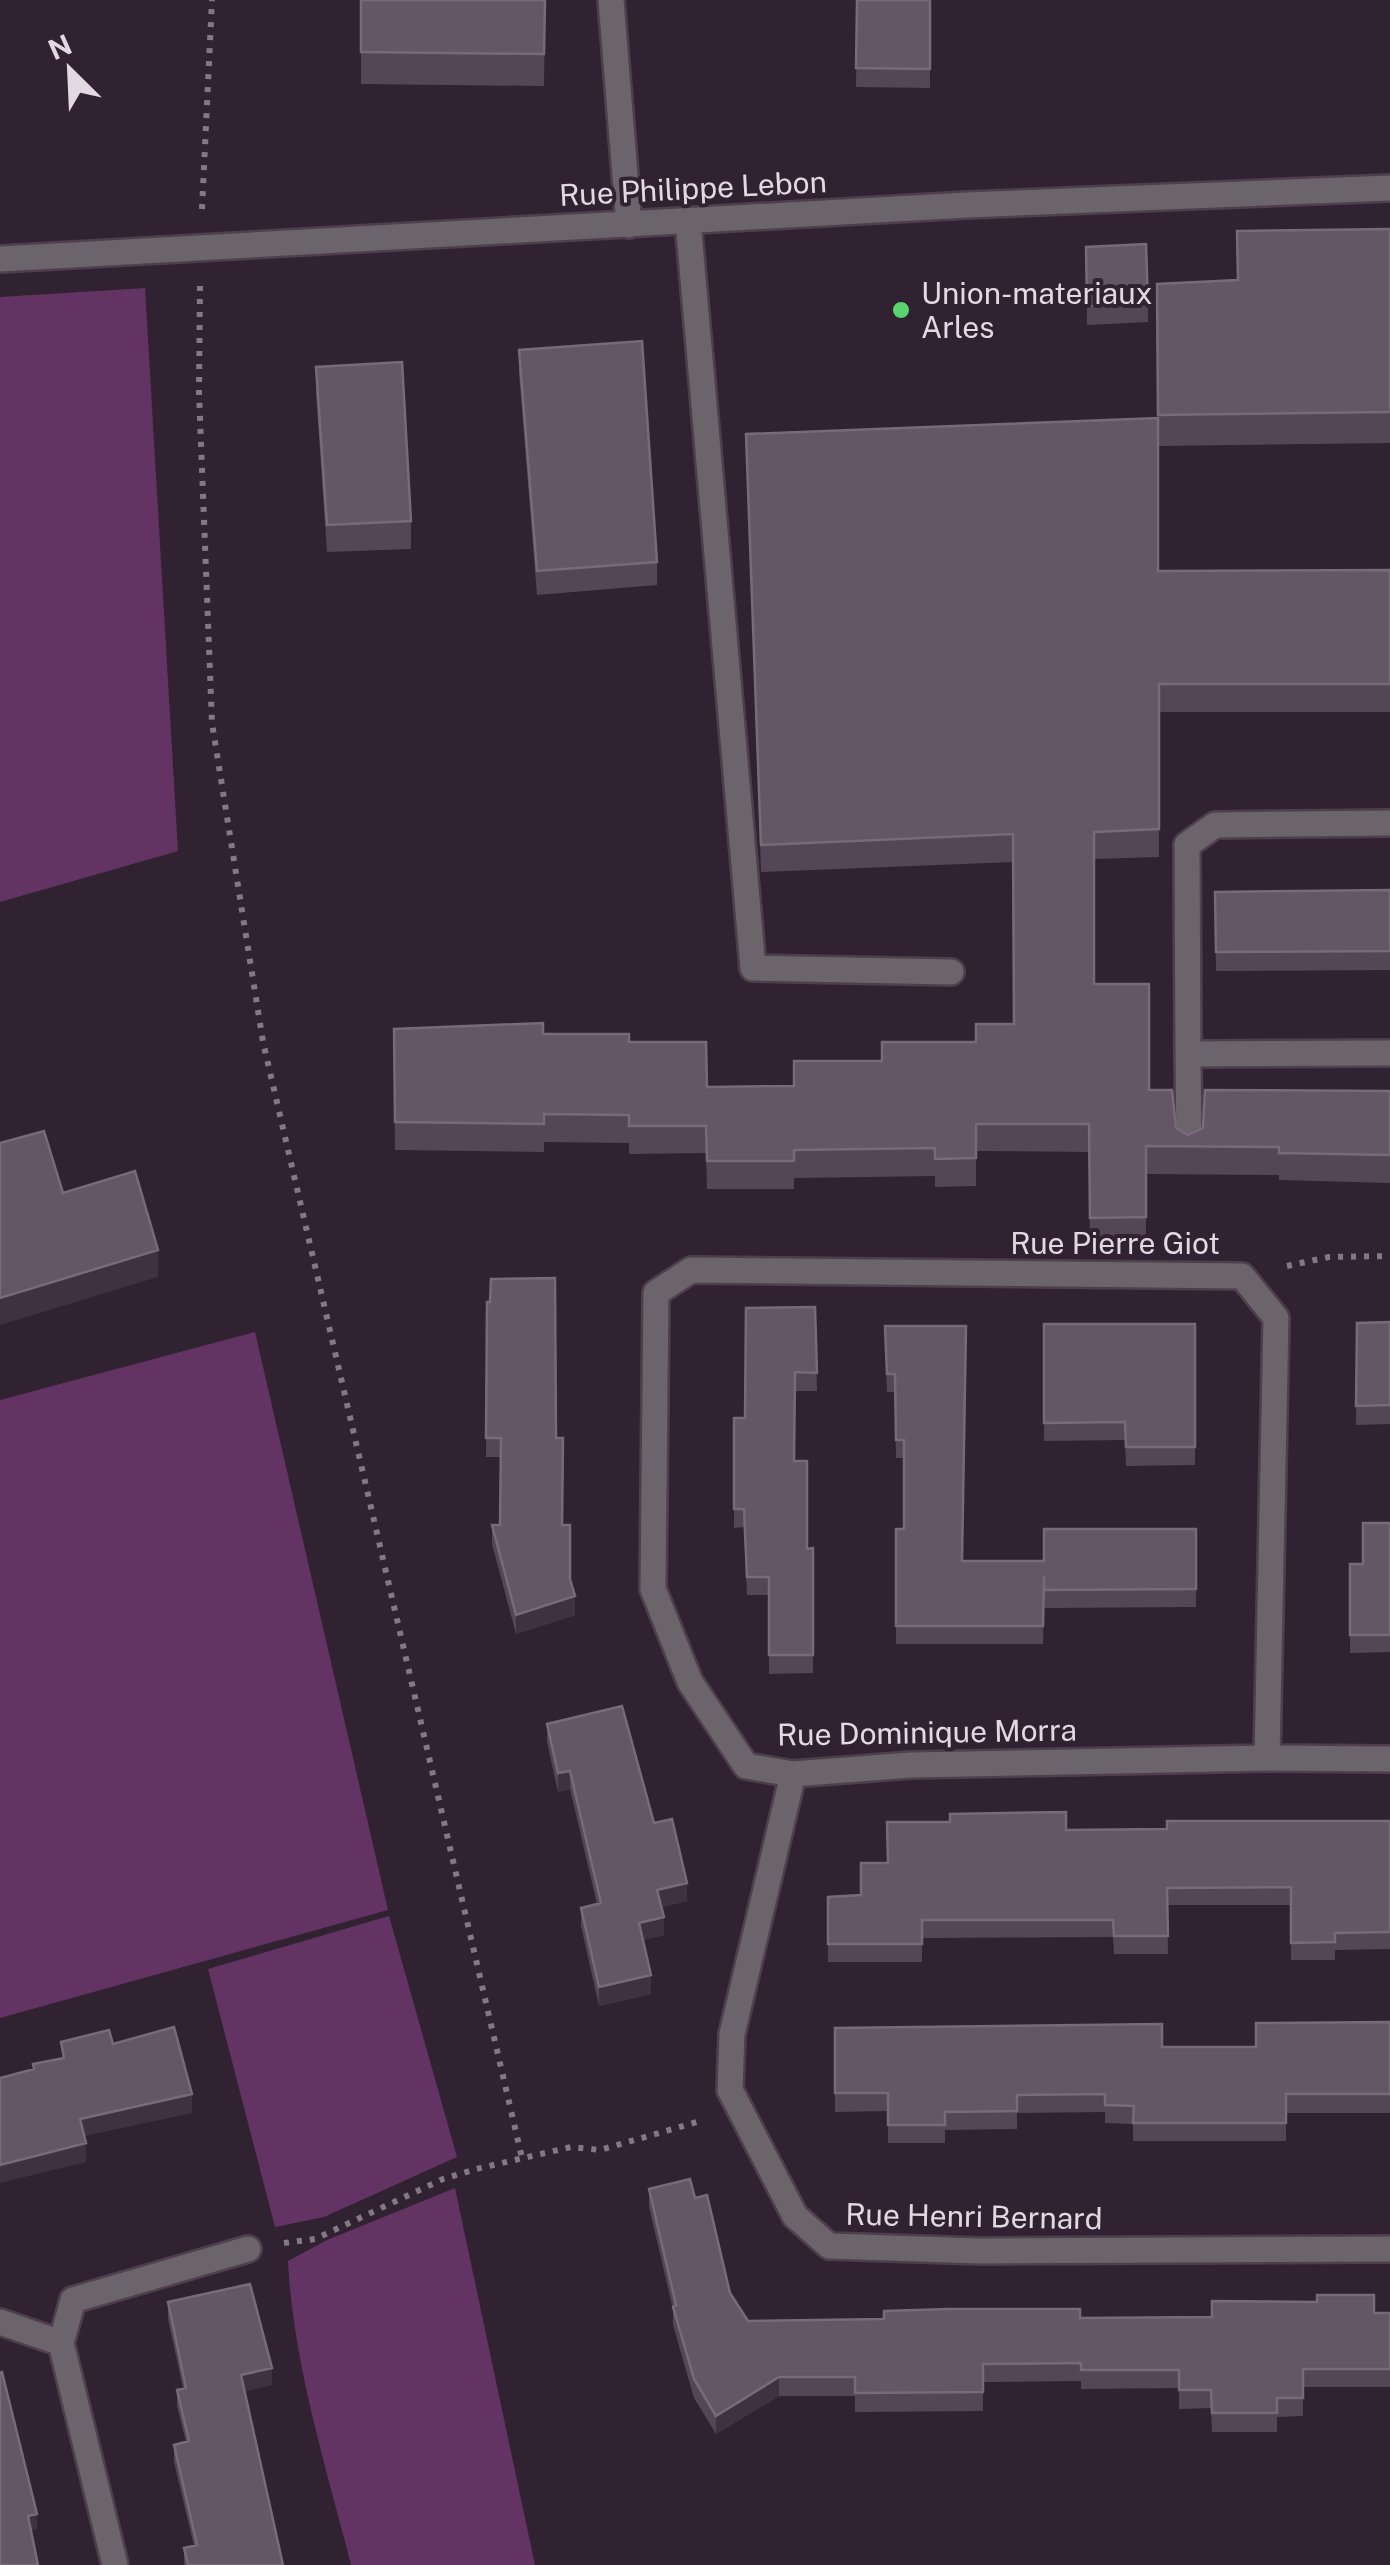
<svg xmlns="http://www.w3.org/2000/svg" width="1390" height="2565" viewBox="0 0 1390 2565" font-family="'Public Sans',sans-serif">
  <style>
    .green { fill: #633463 }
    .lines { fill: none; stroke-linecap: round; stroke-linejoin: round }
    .minor-casing { stroke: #4d3f4c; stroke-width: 30 }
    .path { stroke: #847884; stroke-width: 6; stroke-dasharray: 5 8; stroke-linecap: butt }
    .minor { stroke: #6c646b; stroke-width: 25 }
    .wall { fill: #554655 }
    .shaded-wall { fill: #403140 }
    .building { fill: #645664; stroke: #786a78; stroke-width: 2.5 }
    .poi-dot { fill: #59d56f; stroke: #302230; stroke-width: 4 }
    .labels { text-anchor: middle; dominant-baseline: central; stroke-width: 8; stroke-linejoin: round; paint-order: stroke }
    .street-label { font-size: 30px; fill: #e3d9e2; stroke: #302230 }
    .poi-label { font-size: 30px; fill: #e3d9e2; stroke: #302230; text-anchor: start }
  </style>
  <rect width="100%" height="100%" fill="#302230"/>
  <!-- green -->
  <path class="green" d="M145 288 178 851 0 902V297Z
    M255 1332 388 1910 0 2018V1400Z
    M389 1916 457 2157 324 2217 275 2227 208 1969Z
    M455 2188 535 2565H351C326 2466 293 2363 288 2261L327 2240Z"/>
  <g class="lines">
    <defs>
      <path id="minor" d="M611 0 629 225
        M688 221 753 968 951 972
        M0 259 967 205 1390 188
        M1390 823 1215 825 1187 845 1188 1054 1390 1053
        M1188 1054 1189 1147
        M1267 1758 911 1765 793 1774 746 1766 690 1682 653 1589 656 1293 691 1270 1242 1276 1276 1318 1267 1758 1390 1759
        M793 1774 732 2034 730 2090 795 2216 829 2246 980 2251 1390 2249
        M0 2322 61 2343
        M115 2565 61 2343 73 2300 248 2249"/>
    </defs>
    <!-- minor casing -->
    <use href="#minor" class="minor-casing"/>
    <!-- path -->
    <path class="path" d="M202 209 212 0
      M200 286 199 392 212 723 263 1042 522 2158
      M1287 1266 1329 1257 1390 1256
      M284 2243 315 2239 443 2179 476 2169 571 2147 600 2150 704 2120"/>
    <!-- minor -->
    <use href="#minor" class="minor"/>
  </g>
  <!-- wall -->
  <path class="wall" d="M361 0H545L544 86 361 84Z
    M857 0H930V88L856 87Z
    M1390 229V443L1158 446V571L1390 570V712H1159V857L1094 859V984L1149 1090 1176 1128 1188 1135 1390 1091V1183L1279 1180V1175L1146 1174V1245L1090 1246 1089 1152 976 1151V1186L935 1187V1176L794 1178V1189H707L706 1153 629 1154V1143L544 1142V1152L395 1150 394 1029 543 1034 629 1042 707 1087 794 1086 882 1061 976 1042 1014 1024 1013 862 761 872 746 434 1158 418 1157 284 1237 280Z
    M1086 247 1148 303V322L1087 325Z
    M519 350 657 562V585L537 595 519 373Z
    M316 367 411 521V549L327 552 316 394Z
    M1390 890V970L1216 971 1215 892Z
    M487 1302H490L556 1438 562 1525 575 1615 516 1634 492 1544V1525H500L501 1457H486Z
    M815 1307 817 1391H795V1461L807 1549 813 1548V1673L769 1674V1595H747L744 1527 734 1528V1418H745Z
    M1390 1322V1424L1356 1425 1357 1323Z
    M1044 1324H1195V1465L1126 1466 1125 1440 1044 1441Z
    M885 1344 962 1561H1044L1196 1529V1607L1044 1608V1601L1043 1644H896V1529H904V1458H896L895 1392H887Z
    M1390 1523V1652L1350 1653V1564H1363Z
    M547 1724 654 1823 687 1901 662 1907 664 1935 643 1940 651 1994 599 2006 581 1926V1908L597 1904 570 1789 558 1792 547 1742Z
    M1390 1821V1949L1335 1950V1960H1291V1905H1167L1168 1954H1114L1113 1937 922 1938V1962H828V1897L861 1895 888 1863 1066 1830 1167 1829Z
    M1390 2022V2113H1286V2141H1133V2124L1105 2123V2112L1017 2113V2129L945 2130V2143H888V2111L835 2112V2028L1162 2047H1256Z
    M649 2189 695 2198 730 2293 748 2321 1212 2317 1390 2313V2387H1303V2416L1277 2417V2432H1212L1211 2408 1179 2409V2388L1081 2389V2381L983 2382V2411L855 2412V2396H779L716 2434 694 2398 673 2325V2309L649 2207Z
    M168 2302 272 2385 245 2391 283 2565H184V2548L194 2546 174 2462V2445L186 2442 177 2406V2390L183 2388 168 2319Z"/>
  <!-- shaded-wall -->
  <path class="shaded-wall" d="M158 1250V1277L0 1325V1298Z
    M575 1596V1615L516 1634V1615Z
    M570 1771V1789L558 1792V1773Z
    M687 1883V1901L657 1908V1890Z
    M664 1917V1935L639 1941V1923Z
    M651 1975V1994L599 2006V1987Z
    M192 2094V2113L80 2137V2119Z
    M86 2143V2162L0 2183V2165Z
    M272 2368V2385L241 2392V2375Z
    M779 2377V2396L716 2434V2416Z
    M37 2514V2529L28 2532V2516Z"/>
  <!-- building -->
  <path class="building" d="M361 0H545L544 54 361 52Z
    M857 0H930V69L856 68Z
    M1390 229V412L1158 415 1157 284 1238 280 1237 231Z
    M1146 244 1148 303 1087 306 1086 247Z
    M642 341 657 562 537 571 519 350Z
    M402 362 411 521 327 525 316 367Z
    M1158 418V571L1390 570V684H1159V829L1094 832V984H1149V1090H1172L1176 1128 1188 1135 1203 1128 1205 1090 1390 1091V1155L1279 1153V1147L1146 1146V1217L1090 1218 1089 1124H976V1158L935 1159V1148L794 1150V1161H707L706 1126H629V1115L544 1114V1124L395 1122 394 1029 543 1023V1034H629V1042H706L707 1087 794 1086V1061H882V1042H976V1024H1014L1013 834 761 845 746 434Z
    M1390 890V951L1216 952 1215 892Z
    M44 1131 63 1193 135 1171 158 1250 0 1298V1143Z
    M555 1278 556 1438H563L562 1525H570V1579L575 1596 516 1615 492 1525H500L501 1438H486L487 1302H490L491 1279Z
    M815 1307 817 1373 795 1372 794 1461H807V1549L813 1548V1655H769V1577H747L744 1509H734V1418H745L746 1308Z
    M1390 1322V1405L1356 1406 1357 1323Z
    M1044 1324H1195V1447H1126L1125 1422 1044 1423Z
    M885 1326H966L962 1561H1044V1529H1196V1589L1044 1590V1576L1043 1626H896V1529H904V1440H896L895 1374H887Z
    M1363 1523H1390V1635H1350V1564H1363Z
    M622 1706 654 1823 672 1819 687 1883 657 1890 664 1917 639 1923 651 1975 599 1987 581 1908 601 1903 570 1771 558 1773 547 1724Z
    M1066 1812V1830L1167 1829V1821H1390V1932L1335 1933V1942L1291 1943V1887L1167 1888 1168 1936H1114L1113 1920H922V1944H828V1897L861 1895V1863H888L887 1822H950V1814Z
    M1390 2022V2094H1286V2123H1133L1134 2106 1105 2105V2094L1017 2095V2111L945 2112V2125H888V2093H835V2028L1162 2024V2047H1256V2023Z
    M174 2027 192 2094 80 2119 86 2143 0 2165V2078L34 2069 33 2064 64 2058 61 2042 109 2030 113 2044Z
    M690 2179 695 2198 707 2195 730 2293 748 2321 884 2319V2311L949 2309H1080V2318L1212 2317V2301L1317 2302V2295H1374V2313H1390V2369H1303V2398H1277V2413H1212L1211 2390H1179V2370H1081V2363L983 2364V2392L855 2393V2377H779L716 2416 694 2379 673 2307 676 2305 649 2189Z
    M250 2284 272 2368 241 2375 283 2565H188L184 2548 197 2545 174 2445 189 2441 177 2390 186 2388 168 2302Z
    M2 2372 37 2514 28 2516 38 2565H0V2373Z"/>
  <!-- markers -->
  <circle class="poi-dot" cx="901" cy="310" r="10"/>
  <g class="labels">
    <!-- street labels -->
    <g class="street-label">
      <text transform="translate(693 188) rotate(-3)">Rue Philippe Lebon</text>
      <text x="1115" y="1243">Rue Pierre Giot</text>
      <text transform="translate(927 1732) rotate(-1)">Rue Dominique Morra</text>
      <text transform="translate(974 2216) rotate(1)">Rue Henri Bernard</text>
    </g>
    <!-- poi labels -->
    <g class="poi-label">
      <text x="921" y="293">Union-materiaux<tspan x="921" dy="34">Arles</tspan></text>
    </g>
  </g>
  <!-- north arrow -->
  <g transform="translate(70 70) rotate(336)" stroke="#302230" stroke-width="8" paint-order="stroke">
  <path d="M0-8L18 38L0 25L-18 38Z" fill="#e3d9e2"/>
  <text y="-15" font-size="28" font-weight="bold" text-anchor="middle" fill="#e3d9e2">N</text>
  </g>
</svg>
